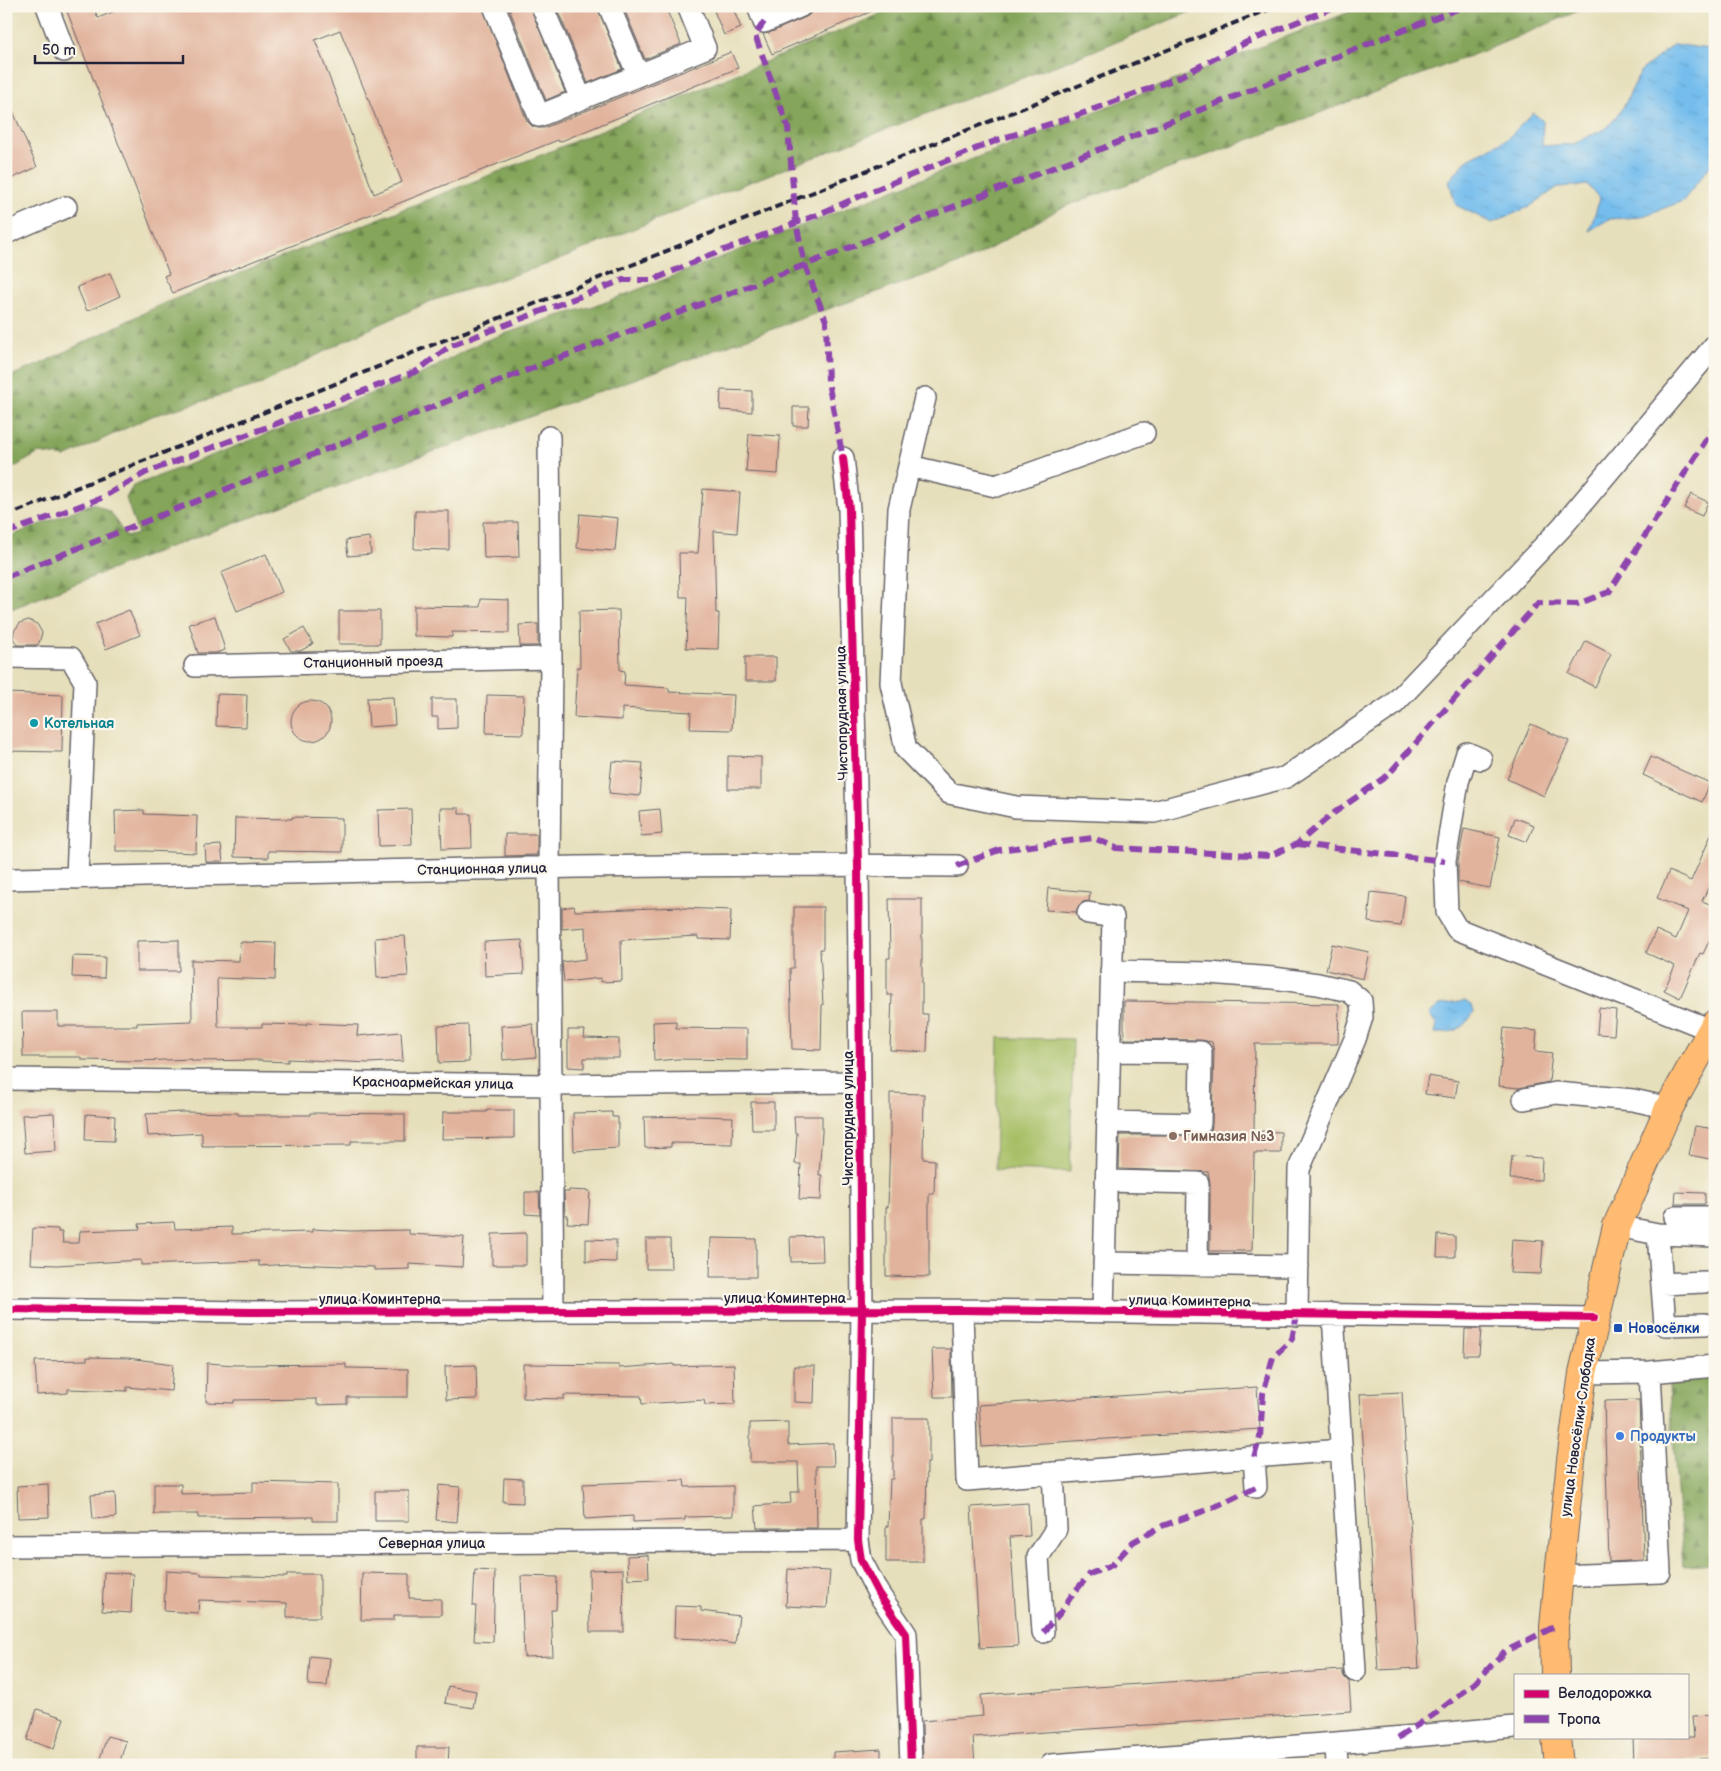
<svg xmlns="http://www.w3.org/2000/svg" width="1721" height="1771" viewBox="0 0 1721 1771" font-family="'Balsamiq Sans',sans-serif">
  <style>
    .green { fill: #a5be64; stroke: #647050 }
    .forest { fill: url(#forest-firs); stroke: #53644a }
    .water { fill: url(#water-ripples); stroke: #4b7094 }
    .building { fill: #e1b39c; fill-rule: evenodd }
    .lines { fill: none; stroke-linecap: round; stroke-linejoin: round }
    .minor-casing { stroke: #676468; stroke-width: 24 }
    .major-casing { stroke: #676468; stroke-width: 30 }
    .minor { stroke: #fff; stroke-width: 21 }
    .major { stroke: #febb71; stroke-width: 28 }
    .rail { stroke: #22223b; stroke-width: 4; stroke-dasharray: 8 4; stroke-linecap: butt }
    .quiet { stroke: #8e44ad; stroke-width: 6; stroke-dasharray: 12 6; stroke-linecap: butt }
    .cycleway-casing { stroke: #fbf7ec; stroke-width: 11 }
    .cycleway { stroke: #d6006c; stroke-width: 8 }
    .culture-dot { fill: #0f9aa8; stroke: #fbf7ec; stroke-width: 2 }
    .education-dot { fill: #8d6e63; stroke: #fbf7ec; stroke-width: 2 }
    .transit-dot { fill: #1a4fb4; stroke: #fbf7ec; stroke-width: 2 }
    .shop-dot { fill: #3f7fe0; stroke: #fbf7ec; stroke-width: 2 }
    .labels { text-anchor: middle; dominant-baseline: central; stroke-width: 4.5; stroke-linejoin: round; paint-order: stroke }
    .street-label { font-size: 14px; fill: #22223b; stroke: #fbf7ec }
    .culture-label { font-size: 14px; font-weight: bold; fill: #0d838f; stroke: #fbf7ec; text-anchor: start }
    .education-label { font-size: 14px; font-weight: bold; fill: #785e54; stroke: #fbf7ec; text-anchor: start }
    .transit-label { font-size: 14px; font-weight: bold; fill: #164399; stroke: #fbf7ec; text-anchor: start }
    .shop-label { font-size: 14px; font-weight: bold; fill: #366cbe; stroke: #fbf7ec; text-anchor: start }
  </style>
  <defs>
    <pattern id="forest-firs" width="22" height="20" patternUnits="userSpaceOnUse" patternTransform="scale(1.25)"><rect width="22" height="20" fill="#84a55a"/><path d="M5 1l3.5 6h-7zM16 11l3.5 6h-7z" fill="#6c864c"/></pattern>
    <pattern id="water-ripples" width="26" height="14" patternUnits="userSpaceOnUse" patternTransform="scale(1.25)"><rect width="26" height="14" fill="#74bded"/><path d="M2 4q2-2 4 0t4 0M15 11q2-2 4 0t4 0" fill="none" stroke="#64a2cc"/></pattern>
  </defs>
  <rect width="100%" height="100%" fill="#fbf7ec"/>
  <filter id="ink" filterUnits="userSpaceOnUse"><feTurbulence type="fractalNoise" baseFrequency=".02" numOctaves="2"/><feDisplacementMap in="SourceGraphic" scale="10" xChannelSelector="R" yChannelSelector="G"/><feConvolveMatrix kernelMatrix="1 2 1 2 8 2 1 2 1" color-interpolation-filters="sRGB"/></filter>
  <filter id="wash" filterUnits="userSpaceOnUse"><feTurbulence type="fractalNoise" baseFrequency=".0096" numOctaves="4" result="noise"/><feDisplacementMap in="SourceGraphic" scale="20" xChannelSelector="R" yChannelSelector="G"/><feGaussianBlur stdDeviation="1.12" result="paint"/><feColorMatrix in="noise" values="0 0 0 0 0 0 0 0 0 0 0 0 0 0 0 0 0 1.4 0 .05"/><feComposite in="paint" operator="in"/></filter>
  <g filter="url(#wash)">
    <rect width="100%" height="100%" fill="#e6dfbb"/>
    <!-- green -->
    <path class="green" d="M998 1038 1073 1039 1070 1172 995 1170Z"/>
    <!-- forest -->
    <path class="forest" d="M900 6H1205L1078 57 931 112 719 194 545 265 431 301 348 339 262 384 152 416 65 457 39 453 6 472V378L40 364 162 304 551 151Z
      M1365 6H1590L1491 48 1227 148 1061 208 972 259 817 313 164 549 6 611V538L93 503 111 513 126 537 138 534 126 498 133 486 424 373 481 342 554 317 601 304Z
      M1715 1372V1564L1683 1566 1668 1375Z"/>
    <!-- water -->
    <path class="water" d="M1674 44 1715 50V165L1709 167 1683 201 1640 217 1609 219 1589 231 1600 199 1588 185 1558 187 1529 207 1492 223 1456 205 1449 181 1468 159 1507 139 1533 113 1543 121 1542 146 1573 144 1607 128 1624 106 1641 71Z
      M1465 1001 1472 1006 1474 1012C1464 1028 1454 1034 1435 1033L1437 1025 1429 1014 1440 1005Z"/>
    <g id="blocks">
      <!-- building -->
      <path class="building" d="M65 6H93L98 18 127 6H482L527 121 532 126 538 128H544L731 52 738 68 559 142 558 140 173 293 164 276 169 274ZM340 30 402 182 374 194 315 40Z
        M508 6H530L565 92 546 100Z
        M556 6H597L622 69 588 83Z
        M623 6H665L681 44 645 59Z
        M712 6H732L741 28 724 35Z
        M813 6H884L772 54 763 34 769 33 806 17 811 13Z
        M6 95 37 167 6 181Z
        M110 273 120 296 87 311 77 287Z
        M721 390 752 391V412L720 410Z
        M793 407H809L808 426H793Z
        M749 434 780 436 778 474 746 472Z
        M703 489 740 492 737 533 714 531 716 613H719L718 649 686 648 688 597H680L679 553H698Z
        M1691 494 1708 502 1702 516 1684 508Z
        M415 511H449V550L414 549Z
        M580 514 618 518 615 551 577 548Z
        M483 522H518L519 557 484 558Z
        M369 537 371 554 348 556 346 540Z
        M266 554 282 592 237 611 221 573Z
        M481 599 509 600V633L452 632V637L414 636V606L480 607Z
        M129 610 140 635 106 649 95 624Z
        M619 610 620 670 625 671 624 685 669 688V692L734 695 732 730 690 729 691 712 622 708V720L574 717 577 667 580 668 579 611Z
        M339 611H380V644H339Z
        M215 616 225 650 216 653H198L189 624Z
        M28 620 37 624 40 629 42 633 39 643 37 645H17L13 638 14 631 20 623Z
        M538 624V646H520L519 625Z
        M304 628 313 644 300 651H291L284 639Z
        M1586 641 1611 654 1595 687 1569 674Z
        M745 657H776V681H745Z
        M6 693 63 695 62 752 6 751Z
        M217 694 247 695 246 727 216 726Z
        M487 695 524 696 523 734 486 733Z
        M393 697 395 725 369 727 367 698Z
        M432 699H457V728L438 729V717H432Z
        M291 721a20 20 0 1 1 40 0a20 20 0 1 1-40 0Z
        M1531 724 1569 741 1544 796 1507 779Z
        M728 756 761 757V789H728Z
        M1651 757 1710 783 1702 802 1643 775Z
        M612 761 643 763 640 796 609 793Z
        M440 808H459V814H471L472 848 442 849Z
        M411 809 412 845 379 846 378 810Z
        M660 809 662 834 641 836 639 811Z
        M144 810V814L197 816 196 853 146 851H116L115 811Z
        M292 817 342 818V852L268 851V858L234 857 235 818 292 819Z
        M1515 818 1534 825 1527 842 1509 835Z
        M1715 826V873L1702 901 1715 906V928L1703 954 1700 953 1680 998 1664 990 1675 966 1646 953 1656 930 1676 939 1688 911 1657 898 1669 871 1691 881Z
        M1464 829 1500 837 1490 888 1458 882V862Z
        M505 834H537V855L505 856Z
        M221 845 223 862H206L205 846Z
        M1048 888 1090 892 1089 901 1083 902 1079 905 1076 912 1046 910Z
        M1371 892 1405 896 1401 926 1368 922Z
        M889 899H922V1014H928L927 1052 890 1050 892 995H887V958H890Z
        M574 906 575 911 681 907V908L731 910 730 940 698 939V936L621 940 622 981 601 982V978L564 982 562 962 586 959 585 927 562 929V908Z
        M794 907H823V949H820L823 1005H822L821 1050 792 1049 790 968H794Z
        M405 936 408 976 377 978 375 938Z
        M179 940V971H137V941Z
        M522 940 524 974 485 976 484 942Z
        M240 942 276 943 275 980 217 978 218 1027H262V1024L307 1025V1023L358 1025 357 1036 401 1032 403 1061 369 1063 288 1059V1062L262 1061V1060L192 1061V1059L138 1061 82 1060V1057H23L22 1012H58V1026H137V1023L192 1021 191 960 239 961Z
        M1332 944 1369 952 1363 979 1326 970Z
        M73 956 105 957 104 978 72 977Z
        M1124 1001 1339 1004 1338 1044H1255L1254 1131 1281 1132V1153H1254L1252 1251H1210V1183L1208 1172 1119 1169 1120 1135H1211L1212 1124 1214 1052 1212 1042 1201 1040 1124 1039Z
        M1599 1008 1616 1010 1614 1035 1597 1034Z
        M676 1021V1028L747 1029V1060L677 1059 654 1061 653 1022Z
        M533 1024 536 1057 503 1060 501 1026Z
        M468 1025 469 1062 439 1063 438 1026Z
        M1504 1028 1537 1031 1535 1051 1552 1053 1549 1082 1519 1088 1499 1086Z
        M568 1030H585L584 1038 619 1039V1058H584V1068L568 1067Z
        M1428 1076 1458 1081 1455 1098 1425 1094Z
        M890 1093 924 1094 923 1159 935 1160 934 1194H929V1277L886 1276V1207H888L890 1135Z
        M751 1102H774V1130H752Z
        M487 1110H514V1138L442 1139 443 1112H487Z
        M182 1112 238 1113V1115H310V1113L405 1114V1141H351V1145L202 1146V1133L148 1136 146 1114Z
        M612 1112V1117H618V1148L574 1151 573 1113Z
        M54 1113 56 1151 25 1153 22 1115Z
        M86 1114 115 1116 114 1141 85 1140Z
        M700 1116 733 1117 732 1144 671 1143V1147L645 1148 644 1117Z
        M794 1116H822V1132L819 1175H822L821 1200 799 1199 801 1164H795L797 1133H795Z
        M1695 1126 1715 1129V1160L1689 1155Z
        M1512 1156 1542 1158 1541 1180 1510 1179Z
        M569 1190 590 1191 588 1224 567 1223 568 1215H565L564 1192H569Z
        M525 1192H539L540 1215 525 1214Z
        M1676 1192 1705 1193V1204H1675Z
        M174 1222 175 1229 232 1227V1234L312 1232V1229L350 1231 409 1230V1234L464 1237 462 1267 409 1264V1269L374 1270V1267L291 1264 259 1266V1261L141 1265V1260L57 1265 31 1264 33 1228 58 1229V1232H62L63 1243H79L80 1231 140 1229 139 1224Z
        M526 1233V1265H492V1234Z
        M1438 1235 1455 1236V1257H1437Z
        M822 1236 823 1261 791 1262 790 1237Z
        M711 1238 756 1239V1277H710Z
        M586 1239 616 1240V1262L586 1261Z
        M646 1239H670L671 1269H646Z
        M1512 1239 1543 1241 1541 1274 1510 1273Z
        M1465 1329H1481L1479 1355H1464Z
        M932 1349H951L952 1397H934Z
        M87 1357 128 1358 173 1364 171 1391 127 1387V1391L68 1389V1393L37 1395 35 1361 87 1360Z
        M207 1363 235 1365 346 1364V1368L408 1369V1397H347V1404L317 1405V1399L234 1400V1403L206 1402Z
        M523 1364 619 1365V1368L674 1364V1366L734 1364 735 1404 705 1405 704 1400 642 1404 641 1396 564 1395V1399L523 1398Z
        M476 1365 477 1399 446 1400 445 1366Z
        M794 1366H815L814 1403 794 1402Z
        M1257 1387 1260 1429 982 1447 979 1405Z
        M1402 1392 1419 1668 1378 1670 1360 1394Z
        M1639 1400 1644 1560 1609 1562 1604 1401Z
        M893 1418H929V1463H927L926 1519H923V1562H886V1526H888L890 1479H893Z
        M788 1422V1445L833 1443 834 1466H816L817 1528H757L755 1506 791 1503 790 1492H799L798 1462H750V1423Z
        M504 1478 523 1479V1503L503 1502Z
        M684 1480 685 1487 733 1486V1516L685 1517V1520L633 1522V1516L585 1519 583 1484Z
        M253 1482 338 1484V1521H313V1517L198 1518V1514H154V1484H181V1494L253 1492Z
        M48 1484 49 1517 18 1518 17 1486Z
        M439 1485 460 1487 457 1522 436 1520Z
        M375 1491H409V1521H375Z
        M115 1493 116 1517 93 1519 91 1495Z
        M1028 1503 1030 1536 1010 1537 1018 1646 980 1648 971 1507Z
        M648 1555 649 1578 628 1579 627 1556Z
        M623 1569 624 1632H590L589 1570Z
        M788 1569 830 1571 827 1608 786 1606Z
        M475 1570 495 1571 493 1642 474 1641 476 1606H473Z
        M166 1571 201 1573V1575L287 1577V1574H320V1617H287V1603L199 1600 198 1613 164 1611Z
        M104 1572 133 1574 131 1613 102 1611Z
        M362 1573 409 1574V1598L441 1599V1615H394V1620H361Z
        M521 1576 557 1577 556 1610H551L553 1656 524 1657Z
        M675 1606 701 1607V1611L739 1616 735 1644 700 1639 674 1638Z
        M310 1656 330 1658 327 1686 308 1685Z
        M1342 1670 1344 1677 1349 1682 1351 1711 973 1737 975 1765H923L922 1721 983 1716 981 1695Z
        M448 1686 476 1691 473 1708 445 1703Z
        M37 1709 64 1718 54 1749 27 1740Z
        M1715 1715V1758L1683 1760V1765H1634L1633 1737H1694L1692 1716Z
        M107 1736 126 1741 119 1765H108L99 1762Z
        M417 1747H449L448 1765H417Z
        M881 1749V1765H833V1752Z"/>
    </g>
  </g>
  <g filter="url(#ink)">
    <use href="#blocks" fill-opacity="0" stroke="#676468" stroke-width="1"/>
    <g class="lines">
      <defs>
        <path id="minor" d="M47 6 64 51
          M494 6 539 116 705 48 688 6
          M542 6 581 99
          M609 6 638 75
          M758 6 764 22 801 6
          M6 233 66 207
          M925 398 899 509 891 683 906 749 949 793 1016 807 1154 812 1286 777 1393 705 1562 527 1715 345
          M549 437 551 658 549 867 553 1310
          M843 458 849 509 858 864 860 1082 862 1311 858 1540 861 1560 878 1593 906 1634 911 1765
          M909 466 996 486 1144 433
          M6 657 71 658 85 682 77 878
          M195 666 551 658
          M1481 759 1467 753 1458 782 1445 861 1447 912 1457 929 1711 1030
          M6 879C323 873 640 862 957 866
          M1088 913 1113 917 1103 1312
          M1111 971 1209 973 1273 978 1318 984 1349 991 1361 1001 1362 1017 1355 1039 1299 1169 1297 1315
          M6 1079 551 1085 860 1082
          M1524 1099 1556 1093 1633 1100 1669 1108
          M1107 1122 1200 1124 1201 1052 1109 1051
          M1106 1181 1198 1183 1197 1265
          M1675 1217H1715
          M1617 1226 1658 1234 1715 1236
          M1658 1234 1665 1325 1705 1324
          M1104 1263 1298 1266
          M1662 1284 1705 1282
          M6 1309 251 1312 962 1310 1594 1318
          M962 1310 967 1480 1341 1450
          M1333 1314 1355 1671
          M1583 1373 1650 1372 1715 1366
          M1254 1457 1256 1487
          M6 1546 858 1540
          M1559 1576 1660 1572 1650 1372
          M1043 1632 1038 1557 1056 1529 1053 1473
          M1336 1743 1337 1765
          M1051 1765 1336 1743 1515 1727"/>
        <path id="major" d="M1555 1675 1554 1627 1560 1565 1571 1460 1583 1373 1617 1226 1669 1108 1715 1024
          M1556 1737 1559 1765"/>
      </defs>
      <!-- minor casing -->
      <use href="#minor" class="minor-casing"/>
      <!-- major casing -->
      <use href="#major" class="major-casing"/>
      <!-- minor -->
      <use href="#minor" class="minor"/>
      <!-- major -->
      <use href="#major" class="major"/>
      <!-- rail -->
      <path class="rail" d="M6 516 1277 6"/>
      <!-- quiet -->
      <path class="quiet" d="M764 22 755 35 788 127 796 223 805 265 826 321 828 382 843 458
        M6 533 99 499 147 472 417 371 450 346 623 280H653L703 258 817 215 865 194 1000 139 1070 118 1175 79 1247 42 1337 6
        M6 577 480 388 805 265 1465 6
        M1297 844 1445 861
        M957 866 999 850 1094 838 1116 848 1269 856 1297 844 1331 815 1388 775 1538 603 1577 604 1609 592 1715 426
        M1254 1457 1260 1437 1263 1394 1273 1357 1292 1339 1297 1315
        M1043 1632 1060 1613 1072 1595 1090 1574 1112 1565 1133 1542 1162 1526 1212 1508 1256 1487
        M1398 1738 1436 1713 1475 1683 1504 1652 1554 1627"/>
      <defs>
        <path id="cycleway" d="M843 458 849 509 858 864 860 1082 862 1311 858 1540 861 1560 878 1593 906 1634 911 1765
          M6 1309 251 1312 962 1310 1594 1318"/>
      </defs>
      <!-- cycleway casing -->
      <use href="#cycleway" class="cycleway-casing"/>
      <!-- cycleway -->
      <use href="#cycleway" class="cycleway"/>
    </g>
  </g>
  <!-- markers -->
  <circle class="culture-dot" cx="34" cy="723" r="5"/>
  <circle class="education-dot" cx="1173" cy="1136" r="5"/>
  <rect class="transit-dot" x="1613" y="1323" width="10" height="10" rx="2.5"/>
  <circle class="shop-dot" cx="1620" cy="1436" r="5"/>
  <g class="labels">
    <!-- street labels -->
    <g class="street-label">
      <text transform="translate(373 662) rotate(-1)">Станционный проезд</text>
      <text transform="translate(842 713) rotate(-91)">Чистопрудная улица</text>
      <text transform="translate(482 869) rotate(-1)">Станционная улица</text>
      <text transform="translate(433 1083) rotate(1)">Красноармейская улица</text>
      <text transform="translate(848 1118) rotate(-90)">Чистопрудная улица</text>
      <text x="785" y="1298">улица Коминтерна</text>
      <text x="380" y="1299">улица Коминтерна</text>
      <text transform="translate(1190 1301) rotate(1)">улица Коминтерна</text>
      <text transform="translate(1578 1427) rotate(-82)">улица Новосёлки-Слободка</text>
      <text x="432" y="1543">Северная улица</text>
    </g>
    <!-- culture labels -->
    <g class="culture-label">
      <text x="44" y="723">Котельная</text>
    </g>
    <!-- education labels -->
    <g class="education-label">
      <text x="1183" y="1136">Гимназия №3</text>
    </g>
    <!-- transit labels -->
    <g class="transit-label">
      <text x="1628" y="1328">Новосёлки</text>
    </g>
    <!-- shop labels -->
    <g class="shop-label">
      <text x="1630" y="1436">Продукты</text>
    </g>
  </g>
  <!-- margin -->
  <rect width="1721" height="1771" fill="none" stroke="#fbf7ec" stroke-width="25"/>
  <!-- legend -->
  <rect x="1514" y="1674" width="175" height="65" fill="#fbf7ec" stroke="#a4a2a5"/>
  <rect x="1524" y="1690" width="25" height="8" fill="#d6006c" stroke="#a4a2a5"/>
  <text x="1558" y="1698" font-size="15" fill="#22223b">Велодорожка</text>
  <rect x="1524" y="1715" width="25" height="8" fill="#8e44ad" stroke="#a4a2a5"/>
  <text x="1558" y="1724" font-size="15" fill="#22223b">Тропа</text>
  <!-- scale -->
  <path d="M35 55v8h148v-8" fill="none" stroke="#22223b" stroke-width="2.5"/>
  <text x="42" y="55" font-size="15" fill="#22223b" stroke="#fbf7ec" stroke-width="4" paint-order="stroke">50 m</text>
</svg>
